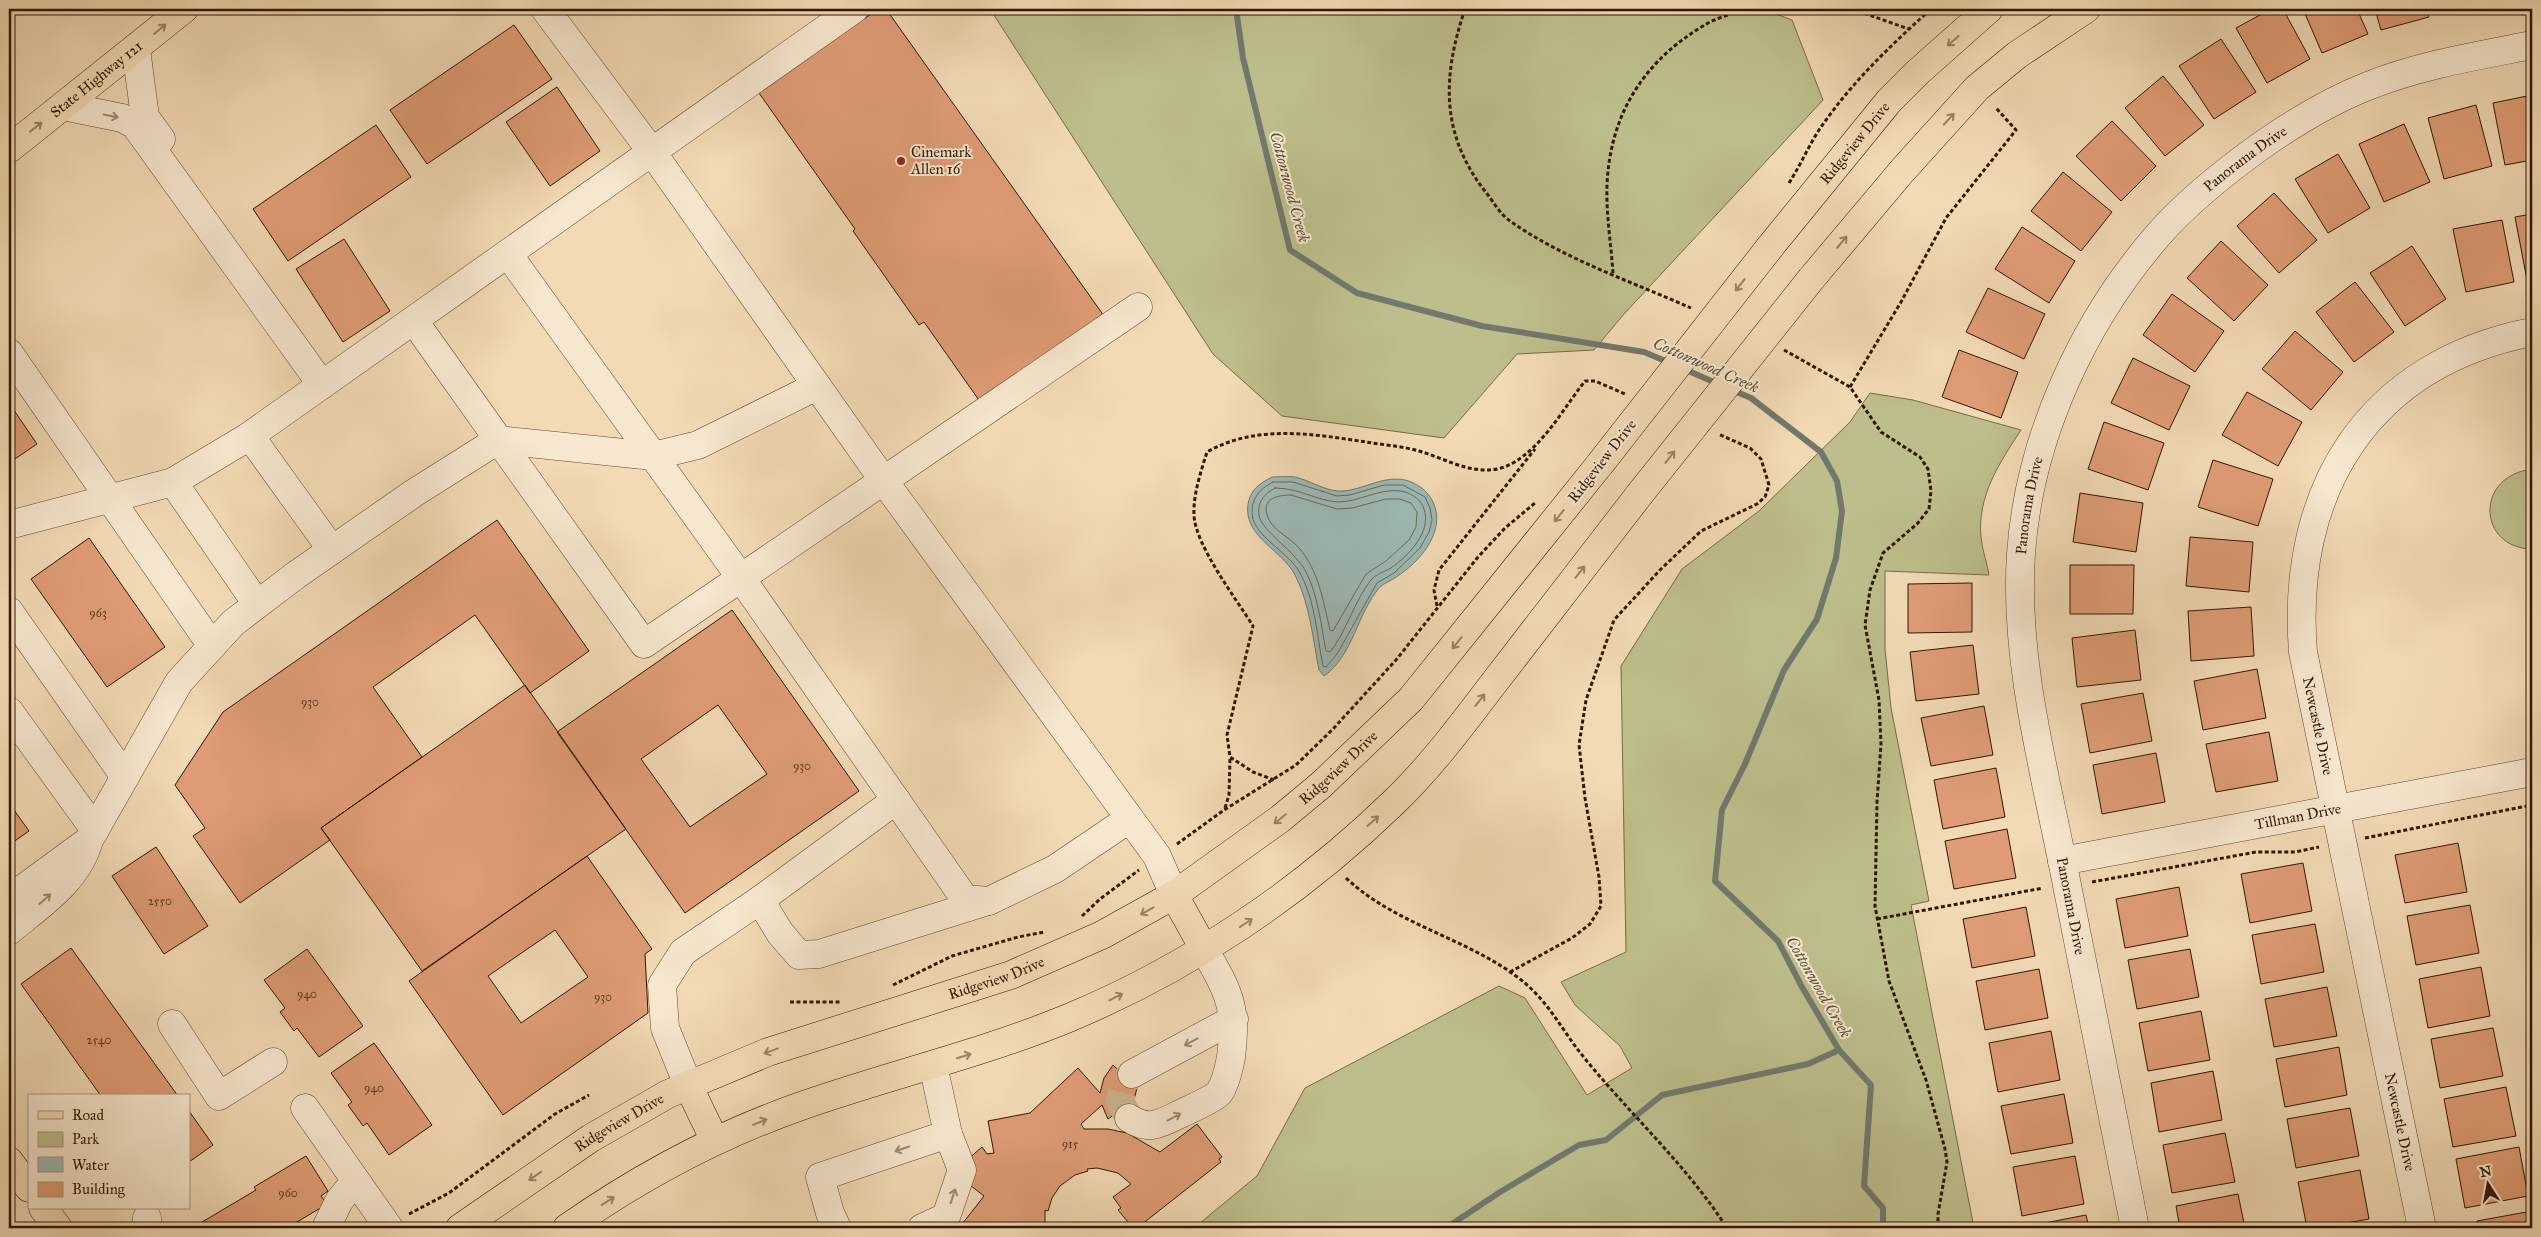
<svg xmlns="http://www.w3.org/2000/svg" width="2541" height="1237" viewBox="0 0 2541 1237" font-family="'IM FELL Great Primer',serif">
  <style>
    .green { fill: #bdbe8b; stroke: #776a46 }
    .water { fill: #9db9b5; stroke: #72786d }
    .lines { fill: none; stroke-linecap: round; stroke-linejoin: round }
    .shore { stroke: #67685a; stroke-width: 1 }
    .stream { stroke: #72786d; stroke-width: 6 }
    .building { fill: #df9c76; stroke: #311600; fill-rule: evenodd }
    .minor-tunnel { stroke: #cbb390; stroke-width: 28; stroke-dasharray: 28 14; stroke-linecap: butt }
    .minor-casing { stroke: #61472d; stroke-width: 29 }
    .major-casing { stroke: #311600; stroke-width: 29 }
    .path { stroke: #311600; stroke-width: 3; stroke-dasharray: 4 2.5; stroke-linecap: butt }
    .minor { stroke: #f7e7ce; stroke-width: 28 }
    .major { stroke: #f2dab4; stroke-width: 28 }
    .major-bridge-casing { stroke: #311600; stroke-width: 29; stroke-linecap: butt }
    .major-bridge { stroke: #f2dab4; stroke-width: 28 }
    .oneway { stroke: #9b8263 }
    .oneway2 { stroke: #9e8971 }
    .poi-dot { fill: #8f2418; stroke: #f7e7ce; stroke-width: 2 }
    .labels { text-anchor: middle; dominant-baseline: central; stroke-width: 4; stroke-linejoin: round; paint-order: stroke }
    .number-label { font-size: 12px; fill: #5c381e }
    .street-label { font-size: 15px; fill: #311600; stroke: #f7e7ce }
    .poi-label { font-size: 15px; fill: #311600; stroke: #f7e7ce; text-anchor: start }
    .water-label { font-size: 16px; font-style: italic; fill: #574f3f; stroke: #f7e7ce }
  </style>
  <rect width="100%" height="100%" fill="#f2dab4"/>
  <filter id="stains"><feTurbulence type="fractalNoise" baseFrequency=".004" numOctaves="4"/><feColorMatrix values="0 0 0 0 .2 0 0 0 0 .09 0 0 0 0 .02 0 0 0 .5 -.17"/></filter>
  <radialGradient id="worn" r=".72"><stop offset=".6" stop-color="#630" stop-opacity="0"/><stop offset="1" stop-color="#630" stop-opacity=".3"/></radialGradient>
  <!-- green -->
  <path class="green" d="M990 9H1763L1792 20 1823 100 1624 314 1594 350 1517 354 1444 438 1282 416 1213 354Z
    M1870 393 1913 400 2021 430C2000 462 1977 496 1981 537 1982 549 1987 563 1989 575L1885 571V649L1891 708 1929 901 1911 905 1974 1228H1194L1257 1176 1305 1088 1499 986 1525 998 1587 1095 1632 1068 1620 1046 1575 1005 1561 982 1626 952 1621 666 1682 569 1759 511 1850 422Z
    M2527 470 2532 471 2531 549C2479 547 2475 480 2527 470Z"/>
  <!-- water -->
  <path class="water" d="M1272 477C1279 477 1288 476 1295 477 1309 480 1323 490 1338 491 1361 492 1381 475 1405 480 1417 483 1428 491 1433 502 1447 531 1419 563 1396 577 1391 581 1384 583 1380 587 1357 613 1353 656 1324 676L1319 670C1313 640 1310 605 1296 577 1284 550 1243 538 1248 504 1251 489 1259 484 1272 477Z"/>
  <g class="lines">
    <!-- shore -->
    <path class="shore" d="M1273 482H1293L1337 496 1350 495 1384 485H1403L1425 497 1430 508 1432 520 1429 532 1420 548 1394 573 1377 583 1337 654 1326 667 1323 666C1317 636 1315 599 1300 573 1289 553 1259 539 1253 519 1249 501 1259 489 1273 482Z
      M1275 488C1300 488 1317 501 1338 502 1359 502 1379 488 1401 491 1411 493 1421 499 1424 509 1432 532 1408 556 1391 568 1384 572 1376 574 1371 580 1354 601 1347 631 1330 652L1326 651C1321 625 1318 595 1306 572 1296 552 1263 532 1259 516 1257 502 1264 494 1275 488Z
      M1291 495 1337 509 1352 508 1386 499H1400L1411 503 1417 512 1416 527 1409 540 1386 561 1366 574 1333 631 1330 630C1323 601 1319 571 1299 548 1290 537 1271 530 1267 515 1262 498 1278 495 1291 495Z"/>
    <!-- stream -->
    <path class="stream" d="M1236 9 1243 58 1290 250 1357 293 1482 326 1644 352 1670 363
      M1684 369 1718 384
      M1732 390 1751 398 1821 452 1837 481 1842 511 1836 558 1817 619 1784 670 1745 764 1722 810 1715 881 1778 941 1802 987 1839 1050 1871 1085 1864 1186 1883 1208V1228
      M1446 1228 1500 1192 1579 1145 1606 1140 1662 1095 1808 1064 1839 1050"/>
  </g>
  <!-- building -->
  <path class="building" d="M878 9H886L1104 316 981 403 924 322 919 325 853 231 855 229 759 93Z
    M2271 9H2283L2310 59 2267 83 2236 28Z
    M2303 9H2357L2368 34 2322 53Z
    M2375 9H2427L2429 17 2381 30Z
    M2440 9H2470L2441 14Z
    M514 25 552 79 427 164 390 110Z
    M2221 39 2256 92 2214 119 2179 66Z
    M2163 76 2204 125 2165 156 2125 108Z
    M557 87 600 151 550 186 506 122Z
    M2532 95V160L2505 165 2493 103Z
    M2476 105 2492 166 2444 179 2428 118Z
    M2112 121 2156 166 2121 201 2076 156Z
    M2404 124 2430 182 2384 202 2359 144Z
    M376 125 411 177 288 261 253 209Z
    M2338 154 2370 208 2328 233 2295 179Z
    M2063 172 2112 212 2081 251 2031 211Z
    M2274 193 2317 240 2279 273 2237 226Z
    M2532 214V279L2527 280 2515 217Z
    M2502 220 2514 282 2466 292 2453 229Z
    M2022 227 2075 261 2049 303 1995 269Z
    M344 239 390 311 343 342 296 269Z
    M2221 241 2268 285 2234 321 2187 278Z
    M2412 246 2446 299 2405 326 2370 273Z
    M2355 282 2394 332 2354 362 2316 312Z
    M1988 288 2045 314 2024 359 1966 332Z
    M2172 294 2224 331 2195 372 2143 335Z
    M2295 331 2343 372 2311 410 2262 369Z
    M1959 350 2018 372 2001 418 1942 397Z
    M2133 358 2190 386 2169 430 2111 403Z
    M2247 392 2302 422 2278 466 2222 435Z
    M9 403 37 444 9 463Z
    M2104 422 2164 443 2148 490 2088 469Z
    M2213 460 2273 479 2258 526 2198 507Z
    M2080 493 2143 503 2136 552 2073 542Z
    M497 520 589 651 530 693 475 615 373 687 422 757 321 828 330 840 240 903 193 836 205 828 175 785 223 712Z
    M2190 537 2253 542 2249 592 2186 586Z
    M89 538 165 647 107 687 31 579Z
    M2070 565H2134L2133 614H2070Z
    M1972 583V632L1908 633V584Z
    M2251 607 2254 656 2191 661 2188 611Z
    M732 610 859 791 685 913 557 732ZM718 705 767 774 690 827 641 759Z
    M2135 630 2141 680 2077 687 2072 638Z
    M1973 645 1979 694 1916 701 1910 652Z
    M2257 669 2266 718 2203 730 2194 681Z
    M525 685 626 829 422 971 321 828Z
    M2143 693 2152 741 2090 753 2081 704Z
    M1984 706 1993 755 1931 766 1921 718Z
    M2269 732 2278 781 2216 792 2206 744Z
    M2156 753 2165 802 2102 814 2093 765Z
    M1996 768 2005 817 1943 829 1934 780Z
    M9 803 29 831 9 845Z
    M2007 829 2016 878 1954 889 1945 841Z
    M2458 843 2467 892 2405 903 2395 855Z
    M156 847 208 926 164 954 112 876Z
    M587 856 652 949 645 954 648 1013 503 1115 409 981ZM555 930 588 977 521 1023 488 976Z
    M2303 863 2312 911 2250 923 2241 874Z
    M2179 887 2188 936 2125 948 2116 899Z
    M2470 905 2479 953 2416 965 2407 916Z
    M2026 907 2035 956 1972 968 1963 919Z
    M2315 924 2324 972 2261 984 2252 935Z
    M71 948 178 1096H101L21 984Z
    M307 949 363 1026 319 1057 297 1028 294 1031 280 1012 285 1008 264 980Z
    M2190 949 2199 997 2137 1009 2128 960Z
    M2481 967 2490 1016 2428 1028 2419 979Z
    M2039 969 2048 1018 1985 1030 1976 981Z
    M2327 987 2337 1036 2274 1047 2265 999Z
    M2201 1011 2210 1060 2148 1071 2139 1023Z
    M2493 1028 2503 1076 2440 1088 2431 1039Z
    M2051 1031 2060 1080 1998 1092 1989 1043Z
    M374 1043 432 1125 389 1155 367 1123 363 1126 348 1105 352 1102 331 1073Z
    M2339 1047 2347 1095 2285 1107 2276 1059Z
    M1113 1065 1137 1088 1134 1100 1108 1119 1102 1105 1081 1124 1084 1129H1108L1127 1133 1160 1152 1197 1124 1222 1157 1219 1159 1221 1162 1137 1228H1133L1118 1210 1121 1208 1113 1197 1131 1184 1118 1173 1097 1168 1087 1169 1088 1171 1075 1175 1060 1186 1052 1198 1048 1211 1045 1210V1224L1039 1225 1040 1228H959L984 1196 966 1182 967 1160 982 1147 987 1154 994 1153 988 1121 1030 1113 1078 1068 1100 1093 1104 1078Z
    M2213 1071 2222 1120 2159 1132 2151 1083Z
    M2506 1087 2516 1136 2453 1147 2444 1099Z
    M2064 1094 2073 1143 2011 1154 2001 1106Z
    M2350 1108 2359 1156 2296 1168 2287 1119Z
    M189 1111 213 1145 189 1162Z
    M2225 1133 2235 1182 2172 1193 2163 1145Z
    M2519 1147 2528 1196 2465 1208 2456 1159Z
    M306 1156 328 1191 321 1196 327 1204 287 1228H192L256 1190 254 1187Z
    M2075 1156 2084 1204 2022 1216 2013 1167Z
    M2360 1170 2369 1219 2319 1228H2307L2298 1182Z
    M2238 1194 2245 1228H2180L2176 1206Z
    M2532 1211V1228H2478L2477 1221Z
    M2086 1215 2089 1228H2024V1227Z"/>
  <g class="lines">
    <!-- minor-tunnel -->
    <path class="minor-tunnel" d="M1129 1118 1120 1101 1125 1081 1132 1074"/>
    <defs>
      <g id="minor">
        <path d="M545 9 652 152 884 481 1157 856 1174 895"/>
        <path d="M136 49 145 117 161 139"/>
        <path d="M63 106 122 118 135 125 322 385"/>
        <path d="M508 254 741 578 965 899 989 901 1055 869 1129 819"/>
        <path d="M414 321 644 644 1138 307"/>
        <path d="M9 353 212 646"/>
        <path d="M250 436 332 550"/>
        <path d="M173 482 257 604"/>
        <path d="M9 525 173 482 248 437 854 9"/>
        <path d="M9 611 125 777"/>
        <path d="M9 711 95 830"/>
        <path d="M896 800 760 900 780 933 799 955 819 954 988 901"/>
        <path id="s1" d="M2062 861 2532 772"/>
        <path d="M9 899 84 844"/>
        <path d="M9 931C40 905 78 881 89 840L179 682 233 623 296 575 414 493 498 440 653 456 698 445 817 386"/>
        <path d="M172 1024 219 1096 273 1062"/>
        <path d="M1132 1074 1234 1019"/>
        <path d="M688 1085 665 1028 662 985 683 952 760 900"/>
        <path d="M305 1108 389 1228"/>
        <path d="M1129 1118C1148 1131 1160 1124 1178 1115 1188 1110 1212 1100 1219 1093 1226 1083 1229 1068 1231 1057 1238 1007 1228 991 1204 949"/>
        <path d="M147 1218V1228"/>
        <path d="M326 1228 339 1201 355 1181"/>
        <path d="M837 1228 830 1213 820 1177 948 1134"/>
        <path d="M922 1228 946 1217 962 1170 948 1134 933 1065"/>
        <path id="s2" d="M2135 1228C2111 1105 2087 982 2062 860 2042 761 2014 655 2021 554 2029 438 2083 321 2159 234 2190 199 2227 170 2265 143 2297 121 2332 100 2368 86 2421 65 2476 56 2532 45"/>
        <path d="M2422 1228 2303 652C2290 490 2368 364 2532 332"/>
      </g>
      <g id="major">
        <path id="s3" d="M9 149 184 9"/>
        <path id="s4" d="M1770 247 1889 101 1918 72 1989 9"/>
        <path d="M1811 279 1902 171 1977 88 2017 55 2086 9"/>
        <path d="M1174 895 1204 949"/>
        <path d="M688 1085 715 1141"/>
        <path d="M9 1161 29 1188"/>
        <path d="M43 1208 58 1228"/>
        <path id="s5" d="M460 1228 591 1138 668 1094 768 1052 1011 975 1102 935 1174 895 1280 819 1321 785 1411 699 1600 464"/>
        <path d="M567 1228C640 1177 720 1134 804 1105 893 1074 984 1053 1071 1017 1190 967 1300 893 1393 803 1433 765 1466 719 1500 675 1546 615 1593 555 1639 495"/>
      </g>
    </defs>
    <!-- minor casing -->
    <use href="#minor" class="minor-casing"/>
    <!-- major casing -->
    <use href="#major" class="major-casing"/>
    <!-- path -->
    <path class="path" d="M1465 9C1442 77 1440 136 1488 195 1494 203 1501 215 1510 221 1562 258 1632 282 1691 308
      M1852 9 1909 29
      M1789 183C1800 166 1808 147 1819 130 1850 84 1890 46 1931 9
      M1613 273C1611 244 1606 214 1607 185 1610 115 1643 62 1703 26 1715 18 1732 14 1745 9
      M1784 350 1850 387 1881 432 1920 457 1928 469 1931 491 1929 509 1917 524 1883 553 1870 590 1865 625 1879 700 1881 744 1877 802 1875 906 1889 981 1926 1080 1945 1149 1947 1162 1938 1214V1228
      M1850 387 1901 302 1946 218 2016 130 1996 108
      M1437 606 1434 590 1439 570 1535 449
      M1274 780 1253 772 1230 757 1227 735 1253 626C1237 600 1195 545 1194 515 1193 495 1201 471 1207 452 1256 424 1313 434 1366 442 1383 445 1402 446 1419 451 1450 460 1481 481 1513 463 1544 445 1563 409 1585 381H1595L1625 394
      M1225 808 1229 795 1230 758
      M2365 838 2532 805
      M1177 844 1224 810 1296 765 1333 729 1396 660 1478 557 1505 528 1535 503
      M1346 878C1395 924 1463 937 1516 976 1549 1000 1561 1030 1586 1060 1632 1116 1687 1166 1727 1228
      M2092 882 2256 852H2295L2319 847
      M1082 916 1100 899 1139 870
      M1877 919 2043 888
      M1510 972 1572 938 1590 924 1601 906 1599 877 1585 798 1579 745 1586 700 1614 620 1660 570 1701 531 1757 504 1765 497 1769 485 1761 459 1750 448 1718 434
      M893 985 952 956 1018 937 1044 932
      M790 1002H841
      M409 1214 449 1193 555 1114 589 1095"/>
    <!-- minor -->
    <use href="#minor" class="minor"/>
    <!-- major -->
    <use href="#major" class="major"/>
    <defs>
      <path id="major-bridge" d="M1600 464 1770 247
        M1639 495 1811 279"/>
    </defs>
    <!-- major-bridge casing -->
    <use href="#major-bridge" class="major-bridge-casing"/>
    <!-- major-bridge -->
    <use href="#major-bridge" class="major-bridge"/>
  </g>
  <!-- one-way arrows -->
  <defs><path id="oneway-shaft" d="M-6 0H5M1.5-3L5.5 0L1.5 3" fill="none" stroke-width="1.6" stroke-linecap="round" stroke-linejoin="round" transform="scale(1.25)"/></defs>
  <g class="oneway">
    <use href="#oneway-shaft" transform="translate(160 29) rotate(-40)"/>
    <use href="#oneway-shaft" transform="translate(1953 41) rotate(139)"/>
    <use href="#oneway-shaft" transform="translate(1949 119) rotate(-47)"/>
    <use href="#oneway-shaft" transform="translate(36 127) rotate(-38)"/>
    <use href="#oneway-shaft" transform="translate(1842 242) rotate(-50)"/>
    <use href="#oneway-shaft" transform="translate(1740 285) rotate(128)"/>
    <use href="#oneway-shaft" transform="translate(1670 457) rotate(-52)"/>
    <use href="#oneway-shaft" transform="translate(1559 516) rotate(129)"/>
    <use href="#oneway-shaft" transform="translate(1580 572) rotate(-52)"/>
    <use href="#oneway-shaft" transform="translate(1457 643) rotate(129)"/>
    <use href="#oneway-shaft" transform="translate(1480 700) rotate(-52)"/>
    <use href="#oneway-shaft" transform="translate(1280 819) rotate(141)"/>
    <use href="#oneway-shaft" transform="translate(1373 821) rotate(-41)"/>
    <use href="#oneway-shaft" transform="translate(1147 911) rotate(151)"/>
    <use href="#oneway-shaft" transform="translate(1246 923) rotate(-34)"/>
    <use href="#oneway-shaft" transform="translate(1116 997) rotate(-26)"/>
    <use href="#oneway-shaft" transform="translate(771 1051) rotate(160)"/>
    <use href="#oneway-shaft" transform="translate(964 1056) rotate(-17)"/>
    <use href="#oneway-shaft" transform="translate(760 1122) rotate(-22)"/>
    <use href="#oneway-shaft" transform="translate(535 1176) rotate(145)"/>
    <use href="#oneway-shaft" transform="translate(608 1201) rotate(-32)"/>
  </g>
  <g class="oneway2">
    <use href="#oneway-shaft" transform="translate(111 116) rotate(12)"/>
    <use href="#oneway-shaft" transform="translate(45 899) rotate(-41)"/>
    <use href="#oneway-shaft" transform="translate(1191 1042) rotate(152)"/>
    <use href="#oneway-shaft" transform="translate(1174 1117) rotate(-28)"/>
    <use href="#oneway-shaft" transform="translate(902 1149) rotate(161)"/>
    <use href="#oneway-shaft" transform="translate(953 1196) rotate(-72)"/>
  </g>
  <!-- markers -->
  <circle class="poi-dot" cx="901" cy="161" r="5"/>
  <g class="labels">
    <!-- number labels -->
    <g class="number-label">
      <text x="98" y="613">963</text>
      <text x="310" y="702">930</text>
      <text x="802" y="766">930</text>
      <text x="160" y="901">2550</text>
      <text x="307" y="994">940</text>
      <text x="603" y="997">930</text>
      <text x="99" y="1040">2540</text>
      <text x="374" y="1088">940</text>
      <text x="1070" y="1144">915</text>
      <text x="288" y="1193">960</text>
    </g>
    <!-- street labels -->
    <g class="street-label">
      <text stroke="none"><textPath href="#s3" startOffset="112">State Highway 121</textPath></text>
      <text stroke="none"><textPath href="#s4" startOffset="134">Ridgeview Drive</textPath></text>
      <text stroke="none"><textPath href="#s2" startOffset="1154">Panorama Drive</textPath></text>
      <text transform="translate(1602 461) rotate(-52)">Ridgeview Drive</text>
      <text stroke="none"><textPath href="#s2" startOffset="734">Panorama Drive</textPath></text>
      <text transform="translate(2318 726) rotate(78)">Newcastle Drive</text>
      <text stroke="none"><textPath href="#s5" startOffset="1001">Ridgeview Drive</textPath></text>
      <text stroke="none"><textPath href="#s1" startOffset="240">Tillman Drive</textPath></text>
      <text transform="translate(2071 906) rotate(79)">Panorama Drive</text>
      <text stroke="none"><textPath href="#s5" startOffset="596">Ridgeview Drive</textPath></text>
      <text transform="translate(2400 1122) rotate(78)">Newcastle Drive</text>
      <text stroke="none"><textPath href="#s5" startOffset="191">Ridgeview Drive</textPath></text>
    </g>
    <!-- poi labels -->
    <g class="poi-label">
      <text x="911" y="152">Cinemark<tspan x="911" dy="17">Allen 16</tspan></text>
    </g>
    <!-- water labels -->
    <g class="water-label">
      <text transform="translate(1290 187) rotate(75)">Cottonwood Creek</text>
      <text transform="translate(1706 365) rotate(24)">Cottonwood Creek</text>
      <text transform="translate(1819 987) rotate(60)">Cottonwood Creek</text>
    </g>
  </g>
  <!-- margin -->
  <rect width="2541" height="1237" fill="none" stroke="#f2dab4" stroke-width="30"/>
  <rect x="10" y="10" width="2521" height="1217" fill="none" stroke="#311600" stroke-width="2.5"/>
  <rect x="15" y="15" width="2511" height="1207" fill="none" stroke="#311600"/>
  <!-- legend -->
  <rect x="28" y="1094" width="162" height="115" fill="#f7e7ce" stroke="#a8937c"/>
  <rect x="38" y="1111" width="25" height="8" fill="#f2dab4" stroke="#a8937c"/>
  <text x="72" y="1120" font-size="15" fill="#311600">Road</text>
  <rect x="38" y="1132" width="25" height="15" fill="#bdbe8b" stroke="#a8937c"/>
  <text x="72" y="1144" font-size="15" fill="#311600">Park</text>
  <rect x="38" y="1157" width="25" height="15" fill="#9db9b5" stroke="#a8937c"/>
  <text x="72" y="1170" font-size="15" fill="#311600">Water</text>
  <rect x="38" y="1182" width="25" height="15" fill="#df9c76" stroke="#a8937c"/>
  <text x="72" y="1194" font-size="15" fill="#311600">Building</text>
  <!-- north arrow -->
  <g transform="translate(2488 1184) rotate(349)" stroke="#f7e7ce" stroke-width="4" paint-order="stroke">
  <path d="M0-4L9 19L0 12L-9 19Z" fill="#311600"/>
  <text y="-8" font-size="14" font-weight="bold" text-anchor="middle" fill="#311600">N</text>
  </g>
  <rect width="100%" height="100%" filter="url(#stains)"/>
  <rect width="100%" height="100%" fill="url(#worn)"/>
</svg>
